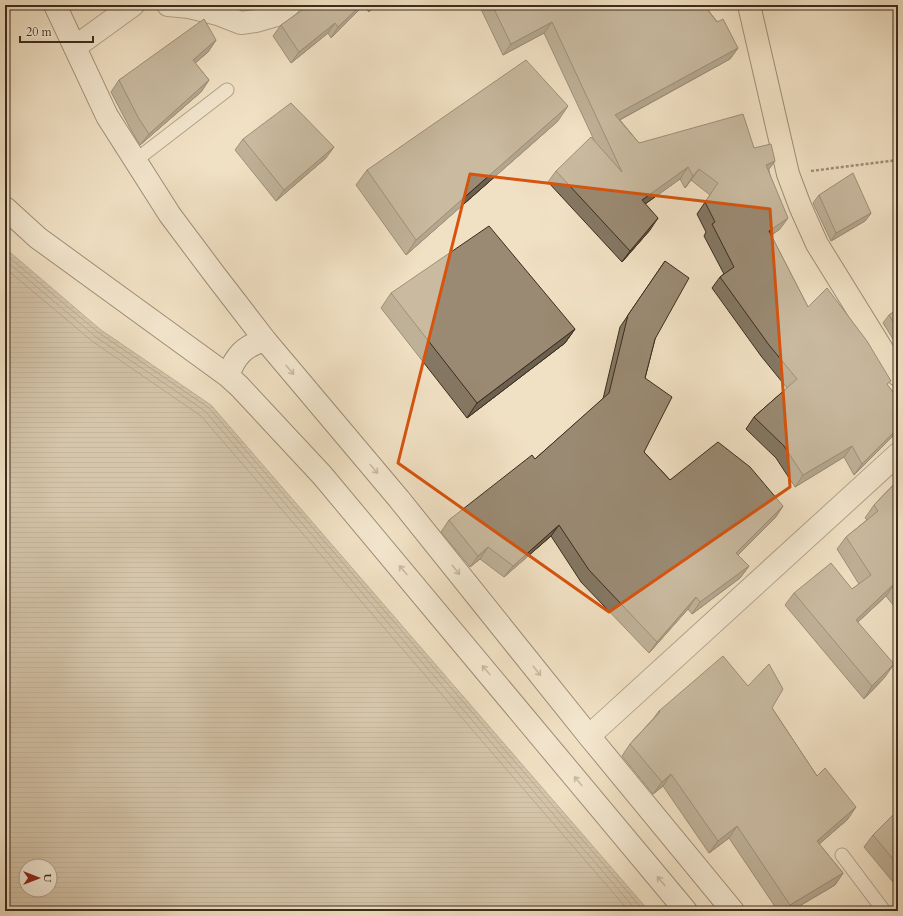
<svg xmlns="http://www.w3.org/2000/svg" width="903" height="916" viewBox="0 0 903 916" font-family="Cardo,serif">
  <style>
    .water { fill: url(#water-rules); stroke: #83735f; fill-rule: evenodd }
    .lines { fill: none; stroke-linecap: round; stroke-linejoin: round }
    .shore { stroke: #786854; stroke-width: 1 }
    .lane-casing { stroke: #695946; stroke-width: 15 }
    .street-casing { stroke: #695946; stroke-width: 24 }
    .secondary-casing { stroke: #3c2c1c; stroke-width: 24 }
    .highway-casing { stroke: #3c2c1c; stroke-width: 24 }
    .path { stroke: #3c2c1c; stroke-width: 2.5; stroke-dasharray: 3 2; stroke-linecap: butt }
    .lane { stroke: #f6ecd9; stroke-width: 13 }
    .street { stroke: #f6ecd9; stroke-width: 22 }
    .secondary { stroke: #f6ecd9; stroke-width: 22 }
    .highway { stroke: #f1e1c4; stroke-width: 22 }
    .wall { fill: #847763; stroke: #3c2c1c }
    .shaded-wall { fill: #6c6150; stroke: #3c2c1c }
    .building { fill: #9a8a73; stroke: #3c2c1c }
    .oneway { stroke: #998c7a }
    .marked { fill: none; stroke: #d7540e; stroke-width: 3; stroke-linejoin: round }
  </style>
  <defs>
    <pattern id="water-rules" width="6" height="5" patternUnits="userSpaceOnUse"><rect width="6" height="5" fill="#b3a38b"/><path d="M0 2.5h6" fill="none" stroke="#938571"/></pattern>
  </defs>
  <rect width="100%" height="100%" fill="#f1e1c4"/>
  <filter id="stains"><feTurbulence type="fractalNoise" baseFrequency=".005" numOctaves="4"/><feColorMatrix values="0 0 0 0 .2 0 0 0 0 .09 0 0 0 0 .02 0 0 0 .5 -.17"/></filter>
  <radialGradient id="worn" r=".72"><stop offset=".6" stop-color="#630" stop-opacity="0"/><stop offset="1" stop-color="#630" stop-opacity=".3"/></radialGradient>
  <!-- water -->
  <path class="water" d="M5 248 101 330 211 405 649 911H5ZM26 866H50V890H26Z"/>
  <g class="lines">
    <!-- shore -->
    <path class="shore" d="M5 254 99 333 209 408 644 911
      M5 260 96 337 205 411 637 911
      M5 268 92 341 201 416 629 911"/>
    <defs>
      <path id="lane" d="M136 160 227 90
        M842 855 884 911"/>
      <path id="street" d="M168 5 189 7 218 14 241 23 256 21 277 15 289 5
        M75 47 133 5
        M589 736 898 454"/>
      <path id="secondary" d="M55 5 107 116 170 215 215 275 265 340 399 499 589 736 733 911
        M5 208 38 238 228 376 239 386 322 475 686 911
        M228 376C235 356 244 346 265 340"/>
      <path id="highway" d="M749 5 788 174 800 206 817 244 898 375"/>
    </defs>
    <!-- lane casing -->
    <use href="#lane" class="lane-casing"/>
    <!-- street casing -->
    <use href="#street" class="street-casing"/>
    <!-- secondary casing -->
    <use href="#secondary" class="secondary-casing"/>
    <!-- highway casing -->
    <use href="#highway" class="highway-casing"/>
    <!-- path -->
    <path class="path" d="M811 171 898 160"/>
    <!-- lane -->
    <use href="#lane" class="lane"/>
    <!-- street -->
    <use href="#street" class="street"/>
    <!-- secondary -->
    <use href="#secondary" class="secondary"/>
    <!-- highway -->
    <use href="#highway" class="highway"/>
  </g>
  <!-- wall -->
  <path class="wall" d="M318 5H376L369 12 363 6 331 38 328 33 291 63 273 36 281 25 315 7Z
    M479 5H704L738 48 730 59 620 120 639 143 754 148 769 170 780 229 771 235 808 307 888 386 898 399V431L854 475 844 457 795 487 776 458 746 429 754 417 787 388 761 356 712 288 720 277 724 274 704 236 706 232 697 214 710 195 691 180 685 188 680 179 645 204 650 230 622 262 548 182 556 171 595 142 544 33 503 55Z
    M216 40 208 52 195 63 209 80 201 92 140 145 131 130 111 92 119 80Z
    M558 121 406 255 356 185 367 170Z
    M243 139 326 158 276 201 235 150Z
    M819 195 871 213 865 221 831 241 813 203Z
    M665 261 655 339 645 378 644 452 670 480 783 506 775 518 738 555 749 566 740 578 692 614 688 609 649 653 581 582 551 536 504 577 480 559 470 567 441 532 449 520 535 459 603 399 620 327Z
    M391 293 575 329 565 343 467 418 381 308Z
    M898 309V347L883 323 889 315Z
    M898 480V611L886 596 858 622 885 677 864 699 785 605 794 593 852 589 859 584 837 549 846 537 867 520 865 518 874 505Z
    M748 686 772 708 817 776 848 819 819 844 843 873 835 885 791 911H778L729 838 709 853 663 786 653 794 622 756 630 744 653 719 659 711Z
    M898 810V878L893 882 864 847 873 835Z"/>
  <!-- shaded-wall -->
  <path class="shaded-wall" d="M361 5H364L331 38 338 27Z
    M374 5H376L369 12Z
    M552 22 544 33 503 55 511 44Z
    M335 23 328 33 291 63 299 52Z
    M216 40 208 52 185 72 193 60Z
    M738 48 730 59 608 126 615 115Z
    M209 80 201 92 140 145 149 134Z
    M568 106 558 121 406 255 416 240Z
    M334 147 326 158 276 201 284 190Z
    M775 161 767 172 766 165Z
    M688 167 680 179 634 212 642 200Z
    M699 169 691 180 685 188 693 176Z
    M871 213 865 221 831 241 836 233Z
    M658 218 650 230 622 262 630 251Z
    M788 218 780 229 761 243 769 231Z
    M575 329 565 343 467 418 477 403Z
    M898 428V431L854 475 862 464Z
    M852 446 844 457 795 487 803 475Z
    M783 506 775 518 728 565 736 553Z
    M559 525 551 536 504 577 513 566Z
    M488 547 480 559 470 567 478 556Z
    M749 566 740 578 692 614 700 602Z
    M895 583 886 596 847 632 856 620Z
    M696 597 688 609 649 653 657 642Z
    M894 664 885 677 864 699 872 686Z
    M671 774 663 786 653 794 662 782Z
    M856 807 848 819 809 853 817 841Z
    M737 826 729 838 709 853 718 841Z
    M843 873 835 885 791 911H786L790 905Z
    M898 874V878L893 882Z"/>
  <!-- building -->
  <path class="building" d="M309 5H314L315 7 318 5H361L338 27 335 23 299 52 281 25Z
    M492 5H704L717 22 723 19 738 48 615 115 639 143 743 114 754 148 771 144 775 161 766 165 788 218 769 231 808 307 827 288 867 341 891 381 887 384 898 399V428L862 464 852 446 803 475 784 446 754 417 797 379 769 345 720 277 734 267 712 224 715 222 705 202 718 183 699 169 693 176 688 167 642 200 658 218 630 251 556 171 591 137 622 172 552 22 511 44Z
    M204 19 216 40 193 60 209 80 149 134 139 119 119 80Z
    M526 60 568 106 416 240 367 170Z
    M291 103 334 147 284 190 243 139Z
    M853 173 871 213 836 233 819 195Z
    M489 226 575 329 477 403 391 293Z
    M665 261 689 278 655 339 645 378 672 397 644 452 670 480 718 442 750 467 783 506 736 553 749 566 700 602 696 597 657 642 589 570 559 525 513 566 488 547 478 556 449 520 532 455 535 459 609 393 628 315Z
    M898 309V330L889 315Z
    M898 480V587L895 583 856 620 894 664 872 686 794 593 831 563 852 589 871 575 846 537 878 511 874 505Z
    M723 656 748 686 769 664 783 689 772 708 817 776 825 768 856 807 817 841 843 873 790 905 737 826 718 841 671 774 662 782 630 744 660 712 659 711Z
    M898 810V865L873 835Z
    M898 905V911H887L892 906Z"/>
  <!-- one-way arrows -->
  <defs><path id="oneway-shaft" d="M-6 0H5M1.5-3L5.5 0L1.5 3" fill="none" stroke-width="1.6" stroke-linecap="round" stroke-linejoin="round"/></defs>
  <g class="oneway">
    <use href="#oneway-shaft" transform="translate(290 370) rotate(50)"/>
    <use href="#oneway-shaft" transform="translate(374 469) rotate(50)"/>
    <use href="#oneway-shaft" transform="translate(403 570) rotate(-130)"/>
    <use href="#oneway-shaft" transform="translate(456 570) rotate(51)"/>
    <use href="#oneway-shaft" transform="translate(486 670) rotate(-130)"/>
    <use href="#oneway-shaft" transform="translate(537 671) rotate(51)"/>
    <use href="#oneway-shaft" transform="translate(578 781) rotate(-130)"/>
    <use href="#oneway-shaft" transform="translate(661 881) rotate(-130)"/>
  </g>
  <!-- marked area -->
  <path d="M0 0H903V916H0ZM470 174 770 209 790 487 609 612 398 463Z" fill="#f1e1c4" fill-opacity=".55" fill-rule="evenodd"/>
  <path class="marked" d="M470 174 770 209 790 487 609 612 398 463Z"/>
  <!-- margin -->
  <rect width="903" height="916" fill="none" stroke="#f1e1c4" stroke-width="20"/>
  <rect x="6" y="6" width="891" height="904" fill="none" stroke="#3c2c1c" stroke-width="2"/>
  <rect x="10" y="10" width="883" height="896" fill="none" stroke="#3c2c1c"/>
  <!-- north arrow -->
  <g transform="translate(38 878) rotate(90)"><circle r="19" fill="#f6ecd9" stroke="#ac9f8d"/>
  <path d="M0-3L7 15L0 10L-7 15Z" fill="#8f2418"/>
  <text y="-6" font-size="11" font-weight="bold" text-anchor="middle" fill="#3c2c1c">U</text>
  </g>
  <!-- scale -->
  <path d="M20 36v6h73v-6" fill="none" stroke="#3c2c1c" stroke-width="2"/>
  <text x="26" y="36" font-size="12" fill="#3c2c1c" stroke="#f6ecd9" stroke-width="3" paint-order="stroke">20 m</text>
  <rect width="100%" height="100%" filter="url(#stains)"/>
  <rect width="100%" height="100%" fill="url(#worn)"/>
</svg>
